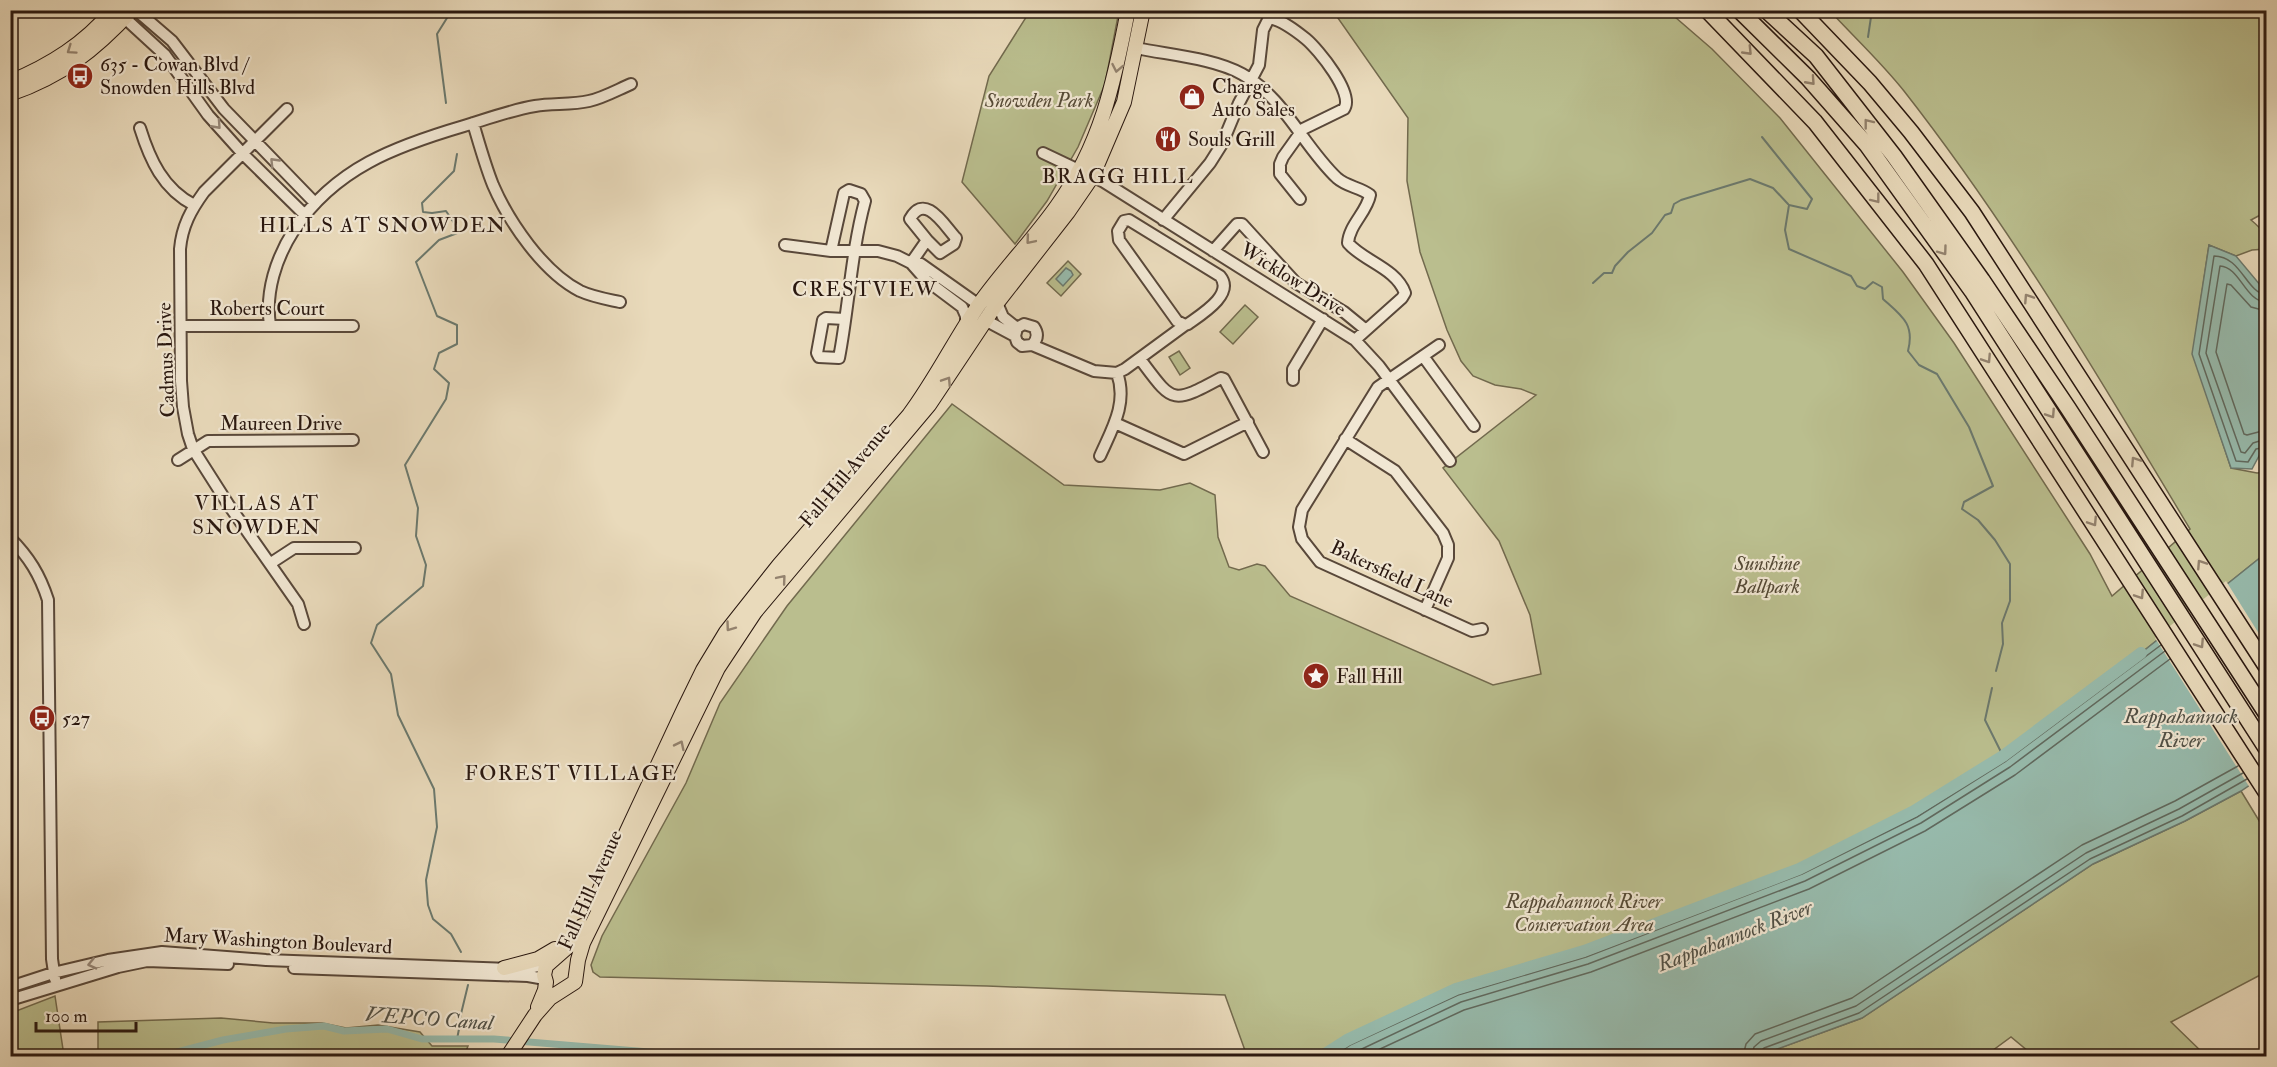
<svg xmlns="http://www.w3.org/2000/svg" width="2277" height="1067" viewBox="0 0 2277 1067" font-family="'IM FELL Double Pica',serif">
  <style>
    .green { fill: #babe8e; stroke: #726a4e; stroke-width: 1.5 }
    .water { fill: #97bbad; stroke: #6b796e; stroke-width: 1.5 }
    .pier { fill: #e9dabb }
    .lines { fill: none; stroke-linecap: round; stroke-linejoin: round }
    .shore { stroke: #60695e; stroke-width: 1.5 }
    .stream { stroke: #6b796e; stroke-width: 2 }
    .canal { stroke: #97bbad; stroke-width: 7 }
    .river { stroke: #97bbad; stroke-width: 12 }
    .minor-casing { stroke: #59483a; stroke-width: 14 }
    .major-casing { stroke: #29170f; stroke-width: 16 }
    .highway-casing { stroke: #29170f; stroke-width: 18 }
    .minor { stroke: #f1e7d3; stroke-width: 10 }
    .major { stroke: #e9dabb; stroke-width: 14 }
    .highway { stroke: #e9dabb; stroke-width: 15 }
    .oneway { stroke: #93826e }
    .oneway2 { stroke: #97897b }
    .labels { text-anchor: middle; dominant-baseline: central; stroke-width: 4.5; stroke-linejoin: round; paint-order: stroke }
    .poi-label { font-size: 20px; fill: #29170f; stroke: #f1e7d3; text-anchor: start }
    .park-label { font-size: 20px; font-style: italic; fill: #544935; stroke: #f1e7d3 }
    .street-label { font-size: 20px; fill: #29170f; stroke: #f1e7d3 }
    .neighbourhood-label { font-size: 21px; letter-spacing: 1.5px; fill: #29170f; stroke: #f1e7d3 }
    .water-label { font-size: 21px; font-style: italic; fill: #505046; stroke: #f1e7d3 }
  </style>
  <rect width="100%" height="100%" fill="#e9dabb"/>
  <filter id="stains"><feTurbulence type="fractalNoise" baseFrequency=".00333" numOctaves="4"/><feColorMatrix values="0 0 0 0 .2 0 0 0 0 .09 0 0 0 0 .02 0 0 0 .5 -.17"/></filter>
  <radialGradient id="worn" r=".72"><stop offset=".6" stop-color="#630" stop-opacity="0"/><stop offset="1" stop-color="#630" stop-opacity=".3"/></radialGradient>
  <!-- green -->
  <path class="green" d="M1030 11H1119L1105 84 1078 147 1047 201 1015 244 962 182 989 76Z
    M1333 11H1668L1712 49 1780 118 1903 272 1954 343 2090 554 2112 596 2190 529C2100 379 2012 229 1904 91 1882 63 1854 37 1830 11H2266V212L2251 220C2262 229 2266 234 2266 249L2252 250 2236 256 2209 245 2193 353 2231 468 2257 473 2266 472V553L2141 653 2003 756 1914 811 1799 869 1584 951 1456 989 1347 1040 1322 1056H1247L1225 995 987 986 600 977 593 972 591 965 602 936 686 783 720 703 787 606 952 404 1064 485 1160 490 1190 483 1215 495 1218 537 1229 567 1239 570 1257 564 1265 566 1290 596 1493 685 1541 674 1530 615 1499 541 1443 468 1536 395 1521 389 1495 385 1473 376 1461 361 1447 330 1420 252 1407 181 1408 118Z
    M1068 261 1081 274 1061 296 1047 283Z
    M1245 305 1258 317 1233 344 1220 332Z
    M1179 351 1190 368 1180 375 1169 357Z
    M2241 791 2266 832V972L2171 1022 2206 1056H2034L2011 1037 1985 1056H1758L1862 1018 2093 864 2185 821Z
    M55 996 64 1056H11V1013Z
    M221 1018 273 1023H322L346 1028 378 1025 420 1032 432 1046H468L464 1056H98V1022Z"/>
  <!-- water -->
  <path class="water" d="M2209 245 2236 256 2266 292V452L2260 454 2252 469 2231 468 2192 354Z
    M1066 268 1071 271 1073 275 1063 286 1056 279Z
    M2266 553V774L2241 791 2185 821 2093 864 1862 1018 1758 1056H1322L1347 1040 1456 989 1584 951 1799 869 1914 811 2003 756 2141 653Z"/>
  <!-- pier -->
  <path class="pier" d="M2226 581 2266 645V778L2250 788 2155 638Z"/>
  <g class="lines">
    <!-- shore -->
    <path class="shore" d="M2266 295C2246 292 2241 256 2214 256L2199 354 2236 461 2248 462 2256 449 2266 447
      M2266 302C2245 301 2240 267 2220 266L2206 353 2241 452 2245 453 2253 443 2266 439
      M2266 311 2251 307 2231 285 2227 284 2216 352 2244 434 2247 435 2266 430
      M1333 1056 1350 1045 1458 995 1586 957 1802 874 1917 817 2006 761 2161 645
      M1347 1056 1461 1002 1588 964 1805 881 1921 823 2010 767 2165 651
      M1365 1056 1464 1010 1591 972 1809 889 1925 831 2015 775 2170 659
      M1743 1056 1746 1044 1755 1034 1852 998 2082 845 2175 801 2238 766
      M1752 1056 1754 1047 1761 1041 1856 1006 2086 853 2179 809 2243 773
      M1760 1056V1052L1764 1048 1859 1013 2090 859 2182 816 2247 779"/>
    <!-- stream -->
    <path class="stream" d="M1868 37 1871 17 1878 10
      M446 103 437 34 452 10
      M1762 137 1812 199 1807 209 1789 205 1785 230 1789 249 1851 276 1857 286 1865 289 1873 282 1882 287 1883 299C1902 316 1915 324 1908 351L1919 365 1937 374 1969 427 1993 486 1964 502 1962 509 1978 520 1995 540 2010 564V601L2002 623 2003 644 1996 671
      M457 154 454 171 422 203 423 212 432 213 446 211 460 232 439 240 416 262 437 316 457 325V344L439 353 434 369 449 383 446 399 405 465 418 508 416 536 426 565 423 586 377 625 371 643 391 674 398 715 434 789 437 827 426 880 428 905 433 919 451 934 461 952
      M1593 283 1604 273H1612L1615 266 1628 252 1652 233 1665 215 1671 213 1674 204 1681 200 1750 179 1773 188 1788 204
      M1992 688 1985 720 2004 758
      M460 1018 468 985
      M457 1039 459 1029"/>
    <!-- canal -->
    <path class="canal" d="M162 1056 223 1040 286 1029 324 1026 344 1031 387 1029 422 1039H494L697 1056"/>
    <!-- river -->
    <path class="river" d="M1322 1056 1347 1040 1456 989 1584 951 1799 869 1914 811 2003 756 2141 653"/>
    <defs>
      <path id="minor" d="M116 10 165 55 208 115 243 154 305 215
        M136 10 172 41 224 109 315 203
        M1136 48C1169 55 1213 58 1242 74 1284 97 1303 146 1337 178 1347 187 1360 187 1370 195 1367 212 1349 225 1348 243 1363 261 1396 268 1405 293L1402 298 1355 340
        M287 109 204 192C191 210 182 226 180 249L181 381 183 407 188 434 193 449 228 504 298 604 304 624
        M473 123C479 143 485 165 493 185 509 222 543 272 580 291 593 297 606 299 620 302
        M140 128C150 160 163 189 194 205
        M1043 153 1104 182 1355 340 1379 366 1450 461
        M1129 220 1220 276C1235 294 1202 314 1188 324L1185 325 1177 321 1119 240 1118 231 1124 221Z
        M1163 220 1210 163 1222 144 1239 103 1259 65 1263 30 1269 18C1282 20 1296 31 1306 39 1318 49 1355 94 1344 109L1303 129 1283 157 1280 164V174L1300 199
        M785 245 831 251H878L897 256 911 263 921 264 979 305
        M831 251 844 193 849 190 861 194 865 201C851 253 849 306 839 358L819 357 817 353 823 320 826 318 845 319
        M1213 251 1237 224H1242L1296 283 1344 312 1366 330
        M911 263 927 240 910 219C925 192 944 225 956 238L954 244 940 253 927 240
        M911 263 926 280 962 307 966 316V325
        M997 303 1003 317 1017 328
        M985 320 1015 336 1017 342 1022 346 1032 345C1038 339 1038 333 1034 327L1024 324 1017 328 1015 336
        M270 325C265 292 276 258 294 230 335 168 396 146 464 126 487 119 511 110 535 106 552 103 571 105 589 101 603 98 617 90 631 84
        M181 326H353
        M1032 345 1094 371 1117 373 1125 369 1185 325
        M1439 345 1378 387 1302 510 1299 527 1302 539 1320 562 1472 631 1482 629
        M1423 356 1474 426
        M1140 359C1173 403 1171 405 1221 378L1224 379 1263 452
        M1293 380V369L1323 319
        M1115 423 1184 454 1248 422
        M1345 439 1395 471 1443 533 1448 545V558L1425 610
        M1100 456C1112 429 1128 403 1117 373
        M178 460 208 441 353 440
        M10 538C29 557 40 575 48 600L52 959 55 979
        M271 563 294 548H355
        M294 968 528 976 545 979
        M10 987 53 973 108 960 162 952 266 960 511 969 530 968 547 964
        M10 1000 118 967 147 961 228 964"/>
      <path id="major" d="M10 82C51 65 84 44 113 10
        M10 94C62 76 95 50 132 10
        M593 904 684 709 703 670 726 632 779 565 909 415C936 379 955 339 980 303 1004 269 1033 240 1057 206 1101 145 1114 83 1128 10
        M504 968 538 959 555 949
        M538 1007 545 990 546 982 544 975 546 966 571 944 582 926
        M508 1056 535 1015 550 998 575 982 578 960 583 943 718 668 755 612 929 405 997 303 1068 212 1092 177 1124 102 1143 10"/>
      <path id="highway" d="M1707 10 1815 122 1926 264 2266 792
        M1739 10 1808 78 1867 145 1972 291 2266 748
        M1766 10 1816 56 1894 156 1982 280 2068 408 2266 713
        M1800 10 1870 83 1911 132 1972 212 2266 666"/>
    </defs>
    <!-- minor casing -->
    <use href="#minor" class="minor-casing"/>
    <!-- major casing -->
    <use href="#major" class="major-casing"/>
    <!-- highway casing -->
    <use href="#highway" class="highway-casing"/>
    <!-- minor -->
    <use href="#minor" class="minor"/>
    <!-- major -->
    <use href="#major" class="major"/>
    <!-- highway -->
    <use href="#highway" class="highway"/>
  </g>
  <!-- one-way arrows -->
  <defs><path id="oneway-chevron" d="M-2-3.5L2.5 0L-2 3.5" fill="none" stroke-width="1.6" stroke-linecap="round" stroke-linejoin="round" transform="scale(1.5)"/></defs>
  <g class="oneway">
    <use href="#oneway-chevron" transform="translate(71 50) rotate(145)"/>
    <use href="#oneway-chevron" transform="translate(1748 51) rotate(46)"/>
    <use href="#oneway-chevron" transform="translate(1117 68) rotate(101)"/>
    <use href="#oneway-chevron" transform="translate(1811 81) rotate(48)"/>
    <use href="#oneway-chevron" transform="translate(1868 123) rotate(-128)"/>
    <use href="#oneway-chevron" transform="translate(1876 199) rotate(52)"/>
    <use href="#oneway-chevron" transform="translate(1030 240) rotate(130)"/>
    <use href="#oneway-chevron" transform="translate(1943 251) rotate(54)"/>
    <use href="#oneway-chevron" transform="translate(2028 298) rotate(-123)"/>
    <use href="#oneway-chevron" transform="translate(1987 359) rotate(57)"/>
    <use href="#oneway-chevron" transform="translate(947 381) rotate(-57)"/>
    <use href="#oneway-chevron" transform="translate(2051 414) rotate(57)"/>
    <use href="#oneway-chevron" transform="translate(2135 461) rotate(-123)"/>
    <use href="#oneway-chevron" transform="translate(2093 522) rotate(57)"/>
    <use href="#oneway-chevron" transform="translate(2201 564) rotate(-123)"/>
    <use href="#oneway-chevron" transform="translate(782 579) rotate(-50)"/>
    <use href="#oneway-chevron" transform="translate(2140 595) rotate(57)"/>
    <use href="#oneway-chevron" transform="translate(730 627) rotate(126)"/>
    <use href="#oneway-chevron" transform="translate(2200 644) rotate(57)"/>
    <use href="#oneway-chevron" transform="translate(680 745) rotate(-64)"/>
  </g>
  <g class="oneway2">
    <use href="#oneway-chevron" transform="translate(217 125) rotate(48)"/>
    <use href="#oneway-chevron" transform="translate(274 162) rotate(-134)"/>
    <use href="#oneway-chevron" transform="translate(92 964) rotate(167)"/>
  </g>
  <!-- icons -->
  <defs>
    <symbol id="bus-disc" viewBox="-11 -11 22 22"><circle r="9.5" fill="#8f2418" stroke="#f1e7d3"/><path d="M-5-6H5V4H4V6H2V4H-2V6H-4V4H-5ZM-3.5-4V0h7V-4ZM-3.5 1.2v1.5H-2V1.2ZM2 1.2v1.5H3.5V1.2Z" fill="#fff"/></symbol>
    <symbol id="shop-disc" viewBox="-11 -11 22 22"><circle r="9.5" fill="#8f2418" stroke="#f1e7d3"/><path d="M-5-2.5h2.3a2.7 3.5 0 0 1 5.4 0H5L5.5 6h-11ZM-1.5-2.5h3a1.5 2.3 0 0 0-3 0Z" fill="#fff"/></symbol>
    <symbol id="restaurant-disc" viewBox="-11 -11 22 22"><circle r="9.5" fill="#8f2418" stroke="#f1e7d3"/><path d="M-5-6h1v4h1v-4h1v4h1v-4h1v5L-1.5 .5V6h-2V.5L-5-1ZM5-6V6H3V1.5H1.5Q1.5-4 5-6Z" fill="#fff"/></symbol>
    <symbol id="sight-disc" viewBox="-11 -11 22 22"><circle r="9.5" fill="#8f2418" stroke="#f1e7d3"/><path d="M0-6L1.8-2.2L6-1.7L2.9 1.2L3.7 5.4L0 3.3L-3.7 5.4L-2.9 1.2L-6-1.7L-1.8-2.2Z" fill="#fff"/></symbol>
  </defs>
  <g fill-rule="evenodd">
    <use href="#bus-disc" x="65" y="61" width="30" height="30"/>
    <use href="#shop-disc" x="1177" y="82" width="30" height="30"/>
    <use href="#restaurant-disc" x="1153" y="124" width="30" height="30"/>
    <use href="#sight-disc" x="1301" y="661" width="30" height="30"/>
    <use href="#bus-disc" x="27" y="703" width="30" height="30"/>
  </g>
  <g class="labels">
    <!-- poi labels -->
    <g class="poi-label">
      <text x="100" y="64">635 - Cowan Blvd /<tspan x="100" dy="23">Snowden Hills Blvd</tspan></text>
      <text x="1212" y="86">Charge<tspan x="1212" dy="23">Auto Sales</tspan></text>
      <text x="1188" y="139">Souls Grill</text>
      <text x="1336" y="676">Fall Hill</text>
      <text x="62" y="718">527</text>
    </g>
    <!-- park labels -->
    <g class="park-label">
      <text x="1039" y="100">Snowden Park</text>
      <text x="1767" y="563">Sunshine<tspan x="1767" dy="23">Ballpark</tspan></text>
      <text x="1584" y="901">Rappahannock River<tspan x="1584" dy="23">Conservation Area</tspan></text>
    </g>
    <!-- street labels -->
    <g class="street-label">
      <text transform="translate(1293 279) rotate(32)">Wicklow Drive</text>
      <text x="267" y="308">Roberts Court</text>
      <text transform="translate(166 360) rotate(-92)">Cadmus Drive</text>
      <text x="281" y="423">Maureen Drive</text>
      <text transform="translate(845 475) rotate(-50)">Fall Hill Avenue</text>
      <text transform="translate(1392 574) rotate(25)">Bakersfield Lane</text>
      <text transform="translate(590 890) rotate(-66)">Fall Hill Avenue</text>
      <text transform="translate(278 941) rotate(3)">Mary Washington Boulevard</text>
    </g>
    <!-- neighbourhood labels -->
    <g class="neighbourhood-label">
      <text x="1118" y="176">BRAGG HILL</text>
      <text x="383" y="225">HILLS AT SNOWDEN</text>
      <text x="865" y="289">CRESTVIEW</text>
      <text x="257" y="503">VILLAS AT<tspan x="257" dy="24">SNOWDEN</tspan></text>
      <text x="571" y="773">FOREST VILLAGE</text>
    </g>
    <!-- water labels -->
    <g class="water-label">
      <text x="2181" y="716">Rappahannock<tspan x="2181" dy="24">River</tspan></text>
      <text transform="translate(1735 936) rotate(-21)">Rappahannock River</text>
      <text transform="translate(429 1019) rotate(4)">VEPCO Canal</text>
    </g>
  </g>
  <!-- margin -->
  <rect width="2277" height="1067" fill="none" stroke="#e9dabb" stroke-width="36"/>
  <rect x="12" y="12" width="2253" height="1043" fill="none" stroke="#29170f" stroke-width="3"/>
  <rect x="18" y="18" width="2241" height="1031" fill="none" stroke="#29170f" stroke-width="1.5"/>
  <!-- scale -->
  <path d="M36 1022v9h100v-9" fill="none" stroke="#29170f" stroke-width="3"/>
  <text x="45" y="1022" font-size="18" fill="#29170f" stroke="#f1e7d3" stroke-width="4.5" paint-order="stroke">100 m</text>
  <rect width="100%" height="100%" filter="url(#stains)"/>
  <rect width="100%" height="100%" fill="url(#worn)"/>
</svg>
